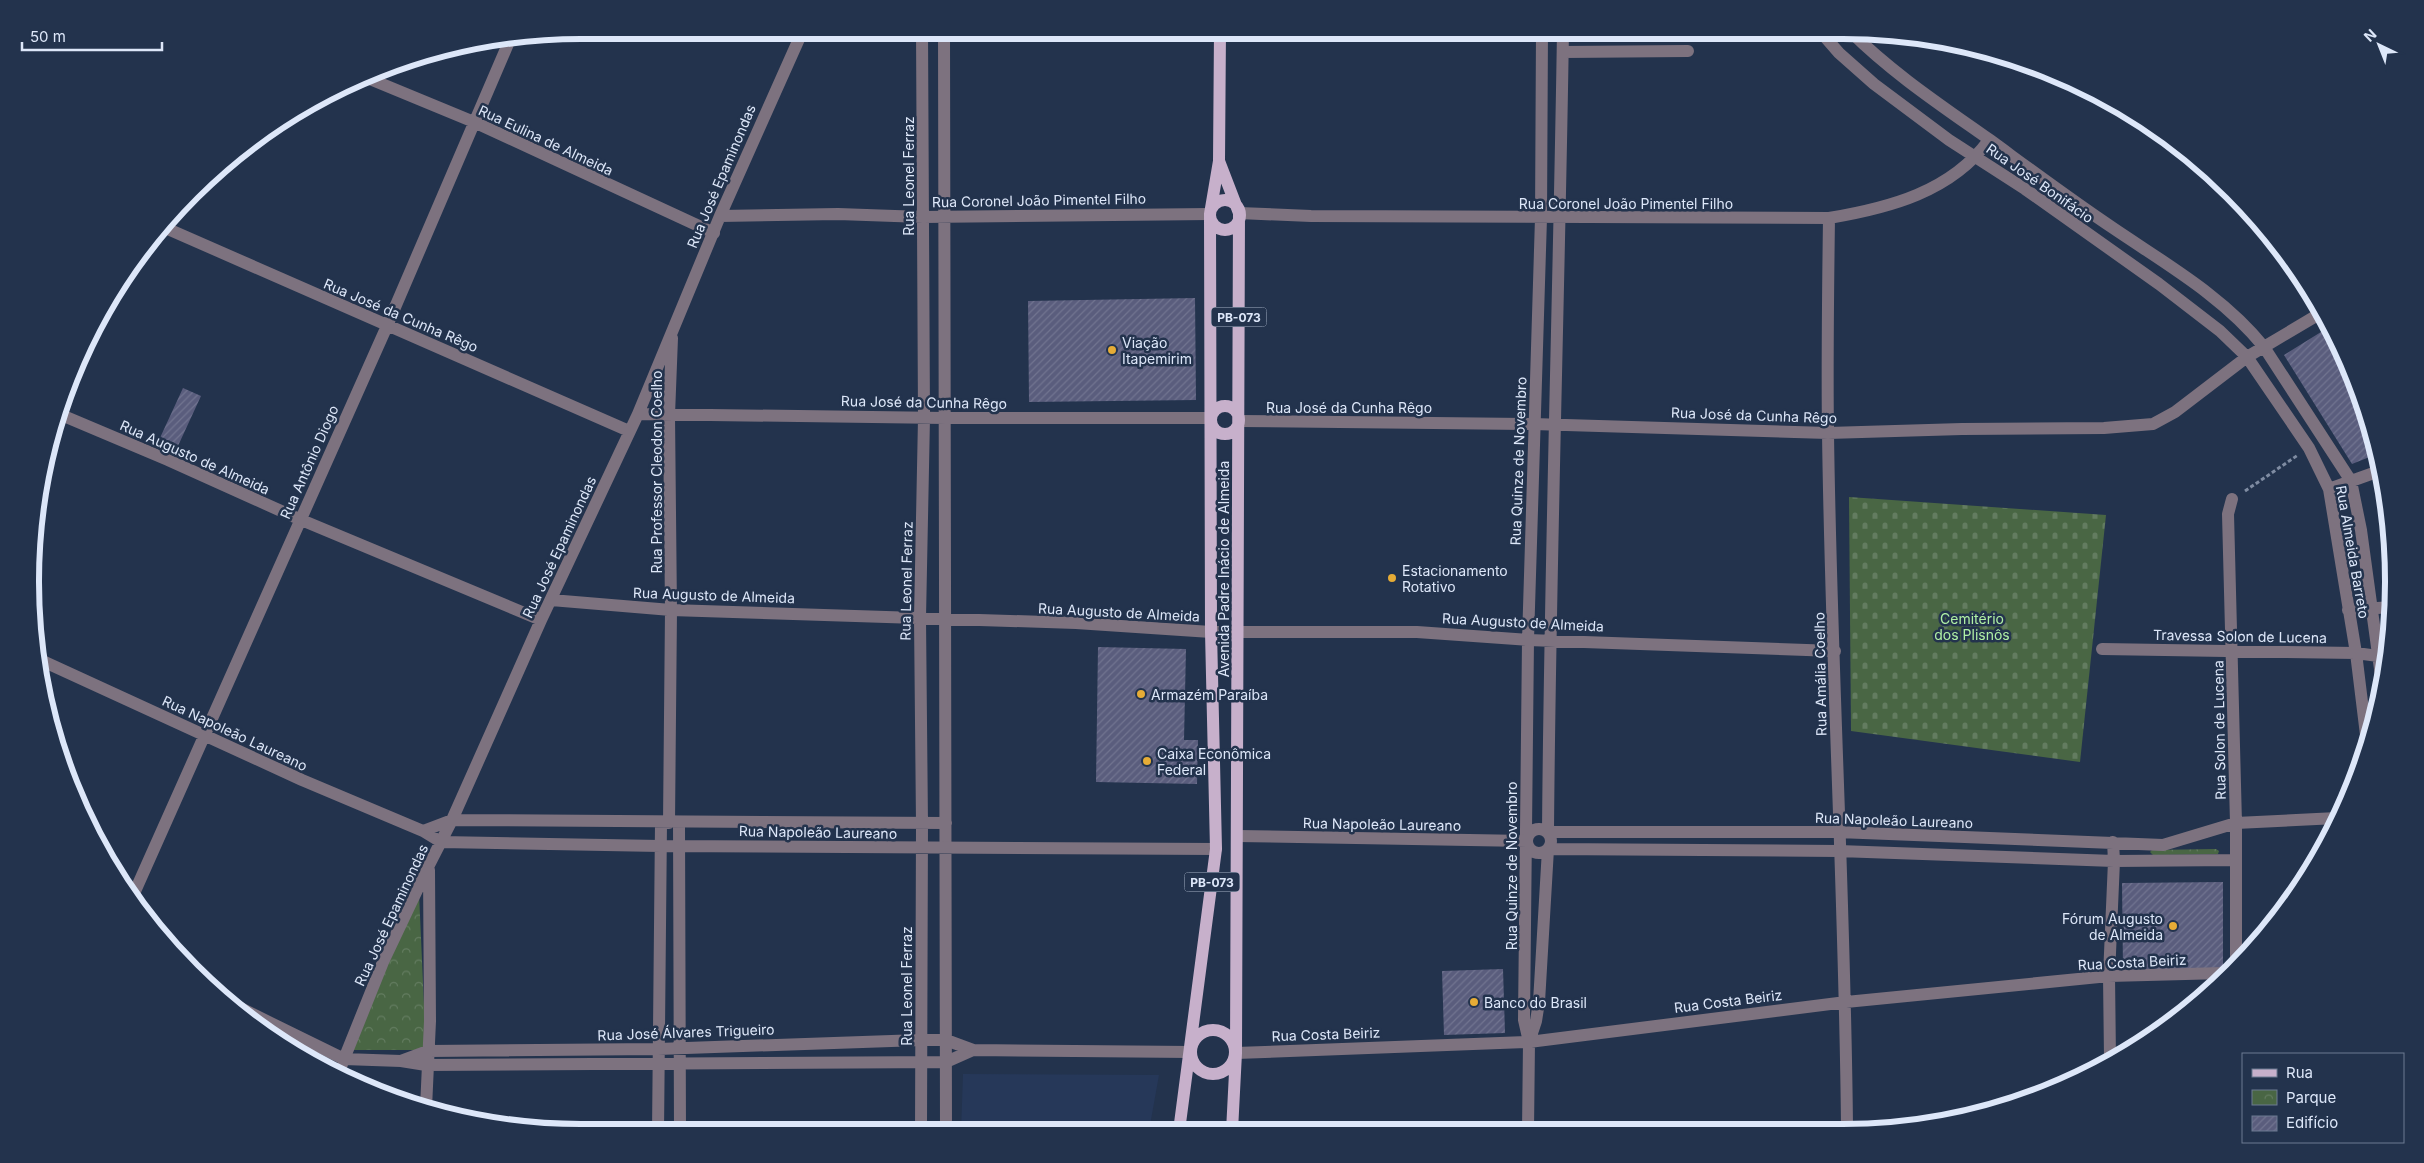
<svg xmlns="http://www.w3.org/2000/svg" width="2424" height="1163" viewBox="0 0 2424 1163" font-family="Inter,sans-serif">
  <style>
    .built { fill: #263859 }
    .cemetery { fill: url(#cemetery-stones) }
    .park { fill: url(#park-crowns) }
    .building { fill: url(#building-hatch) }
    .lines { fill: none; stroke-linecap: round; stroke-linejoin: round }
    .path { stroke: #7f8ca2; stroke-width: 3; stroke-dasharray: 4 2.5; stroke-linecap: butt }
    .minor { stroke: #7d727f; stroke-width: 12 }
    .major { stroke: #c7b0cb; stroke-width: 12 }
    .poi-dot { fill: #e6ac36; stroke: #23334d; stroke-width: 2 }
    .labels { text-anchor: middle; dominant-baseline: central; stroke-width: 5; stroke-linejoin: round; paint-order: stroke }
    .shield { fill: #23334d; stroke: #a5b1c5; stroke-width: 1 }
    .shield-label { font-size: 12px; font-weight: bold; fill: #dde7f9 }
    .street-label { font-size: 14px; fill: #dde7f9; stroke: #23334d }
    .poi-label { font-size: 14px; fill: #dde7f9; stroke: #23334d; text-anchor: start }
    .park-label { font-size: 14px; fill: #b0f0a5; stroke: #23334d }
    .rim { fill: none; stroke: #dde7f9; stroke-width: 6 }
  </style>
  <defs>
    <pattern id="cemetery-stones" width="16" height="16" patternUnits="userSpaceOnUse" patternTransform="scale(1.25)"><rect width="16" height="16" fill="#496644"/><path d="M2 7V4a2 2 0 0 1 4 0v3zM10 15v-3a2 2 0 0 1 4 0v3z" fill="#637c60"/></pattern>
    <pattern id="park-crowns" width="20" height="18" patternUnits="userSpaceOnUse" patternTransform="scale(1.25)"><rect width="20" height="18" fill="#496644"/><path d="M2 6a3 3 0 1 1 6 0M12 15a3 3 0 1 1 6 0" fill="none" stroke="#637c60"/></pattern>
    <pattern id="building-hatch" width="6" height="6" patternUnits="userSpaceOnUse" patternTransform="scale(1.25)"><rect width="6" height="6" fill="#5a5d7d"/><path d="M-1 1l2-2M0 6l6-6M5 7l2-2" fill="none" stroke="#717490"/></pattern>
  </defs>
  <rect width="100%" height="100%" fill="#23334d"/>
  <!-- built -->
  <path class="built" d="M963 1074 1159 1075 1149 1131 961 1132Z"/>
  <!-- cemetery -->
  <path class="cemetery" d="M1849 497 2106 515 2080 762 1851 731Z"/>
  <!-- park -->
  <path class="park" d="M2216 849 2219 851 2218 854 2153 855 2150 852 2152 850Z
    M419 893 426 1050H350Z"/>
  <!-- building -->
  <path class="building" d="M1195 298 1196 400 1029 402 1028 301Z
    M2329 327 2352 371 2361 399 2352 404 2372 437 2377 454 2352 464 2284 355Z
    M183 388 201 396 177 448 159 440Z
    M1098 647 1186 649 1184 740H1198L1197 784 1096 782Z
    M2223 882V971L2123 969 2122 883Z
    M1503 969 1505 1033 1444 1035 1442 971Z"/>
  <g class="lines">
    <!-- path -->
    <path class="path" d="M2245 491 2298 455"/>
    <!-- minor -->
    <path class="minor" d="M944 30 946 1132
      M1563 30C1559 297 1550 564 1548 832H1838L2163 845 2236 823 2337 818
      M1819 30 1839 53 1874 84 1949 140 2025 189 2159 284 2220 331 2247 357 2309 448 2329 489 2356 653 2367 743
      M1850 31C1892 73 1942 106 1990 140 2031 170 2071 200 2113 228 2166 264 2224 297 2264 347L2351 481 2361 530 2383 691
      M1563 52 1688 51
      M365 77 474 122 714 233
      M1239 213 1311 216 1829 218C1889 208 1951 192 1989 140
      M720 216 838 214 923 217 1210 214
      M1829 218C1828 290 1827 362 1828 433 1831 665 1845 897 1847 1128
      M161 226 629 431
      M70 376 77 361
      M59 414 168 460 299 519 541 620
      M638 414 945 418H1211
      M1239 421 1533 424 1828 433 1962 429 2104 428 2153 424 2175 412 2247 357 2321 313
      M2329 489 2382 470
      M2232 499 2228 514 2236 823V962
      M551 600 671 610 1076 623 1211 632H1417L1528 640 1835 651
      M2348 610 2392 607
      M2102 649 2356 653 2378 656
      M36 658 302 780 423 831 441 842 660 846 1216 849
      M669 823 671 610 669 415 672 338
      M679 823 680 1133
      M1527 841a12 12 0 1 1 24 0a12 12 0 1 1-24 0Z
      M423 831 452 820 946 823
      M1237 836 1526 841
      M132 898 387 326 511 37
      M230 1003 344 1059 401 1061 426 1065 946 1062 973 1050
      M1529 1042 1536 1021 1539 1002 1548 849 1839 851 2114 861 2235 860
      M1236 1053 1529 1042 1846 1002 2109 976 2224 973
      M2110 1058 2109 976 2114 861 2113 842
      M401 1061 428 1051 658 1049 920 1040H946L973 1050 1191 1052
      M338 1074 383 962 429 865 452 820 541 620 638 414 720 216 803 30
      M426 1108 430 1021 429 870
      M1528 1130 1529 1042 1524 1020 1528 640 1541 218 1542 30
      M921 1132 922 824 920 618 924 418 922 30
      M658 1133 661 823"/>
    <!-- major -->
    <path class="major" d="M1219 161 1239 213 1236 1053 1232 1131
      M1210 215a15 15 0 1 1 30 0a15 15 0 1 1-30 0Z
      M1211 420a14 14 0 1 1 28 0a14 14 0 1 1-28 0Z
      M1191 1052a22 22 0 1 1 44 0a22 22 0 1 1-44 0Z
      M1179 1131 1216 849 1211 632 1210 214 1219 161 1220 30"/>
  </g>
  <!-- markers -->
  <g class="poi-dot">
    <circle cx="1112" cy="350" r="5"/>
    <circle cx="1392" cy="578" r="5"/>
    <circle cx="1141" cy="694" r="5"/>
    <circle cx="1147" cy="761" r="5"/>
    <circle cx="2173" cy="926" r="5"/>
    <circle cx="1474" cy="1002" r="5"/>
  </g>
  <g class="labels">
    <!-- shield labels -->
    <g class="shield">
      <rect x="1211.5" y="307.5" width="55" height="19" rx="4"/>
      <rect x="1184.5" y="872.5" width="55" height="19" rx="4"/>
    </g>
    <g class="shield-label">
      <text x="1239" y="317">PB-073</text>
      <text x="1212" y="882">PB-073</text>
    </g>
    <!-- street labels -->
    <g class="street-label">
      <text transform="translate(546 140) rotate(25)">Rua Eulina de Almeida</text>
      <text transform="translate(721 176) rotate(-67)">Rua José Epaminondas</text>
      <text transform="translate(908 176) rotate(-90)">Rua Leonel Ferraz</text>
      <text transform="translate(2040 183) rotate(35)">Rua José Bonifácio</text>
      <text transform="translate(1039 200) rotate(-1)">Rua Coronel João Pimentel Filho</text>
      <text x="1626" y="203">Rua Coronel João Pimentel Filho</text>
      <text transform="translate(401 315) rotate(23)">Rua José da Cunha Rêgo</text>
      <text transform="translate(924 402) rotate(1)">Rua José da Cunha Rêgo</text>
      <text x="1349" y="407">Rua José da Cunha Rêgo</text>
      <text transform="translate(1754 415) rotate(2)">Rua José da Cunha Rêgo</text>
      <text transform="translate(195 457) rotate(24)">Rua Augusto de Almeida</text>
      <text transform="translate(1518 461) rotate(-88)">Rua Quinze de Novembro</text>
      <text transform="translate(309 462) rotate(-66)">Rua Antônio Diogo</text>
      <text transform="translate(656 472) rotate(-90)">Rua Professor Cleodon Coelho</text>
      <text transform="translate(559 547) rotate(-65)">Rua José Epaminondas</text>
      <text transform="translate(2353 552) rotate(80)">Rua Almeida Barreto</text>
      <text transform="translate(1223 569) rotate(-90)">Avenida Padre Inácio de Almeida</text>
      <text transform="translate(906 581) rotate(-89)">Rua Leonel Ferraz</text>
      <text transform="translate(714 595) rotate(2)">Rua Augusto de Almeida</text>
      <text transform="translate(1119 612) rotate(3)">Rua Augusto de Almeida</text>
      <text transform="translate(1523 622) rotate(3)">Rua Augusto de Almeida</text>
      <text transform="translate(2240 636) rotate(1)">Travessa Solon de Lucena</text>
      <text transform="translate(1820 674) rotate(-91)">Rua Amália Coelho</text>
      <text transform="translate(2219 730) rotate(-91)">Rua Solon de Lucena</text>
      <text transform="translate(235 733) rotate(25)">Rua Napoleão Laureano</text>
      <text transform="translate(1894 820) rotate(2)">Rua Napoleão Laureano</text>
      <text transform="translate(1382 824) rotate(1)">Rua Napoleão Laureano</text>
      <text transform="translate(818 832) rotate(1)">Rua Napoleão Laureano</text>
      <text transform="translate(1511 866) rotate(-90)">Rua Quinze de Novembro</text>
      <text transform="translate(391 915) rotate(-65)">Rua José Epaminondas</text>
      <text transform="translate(2132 962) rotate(-3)">Rua Costa Beiriz</text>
      <text transform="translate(906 986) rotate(-90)">Rua Leonel Ferraz</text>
      <text transform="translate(1728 1001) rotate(-7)">Rua Costa Beiriz</text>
      <text transform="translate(686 1032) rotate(-2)">Rua José Álvares Trigueiro</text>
      <text transform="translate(1326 1034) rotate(-2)">Rua Costa Beiriz</text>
    </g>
    <!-- poi labels -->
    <g class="poi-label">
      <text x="1122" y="342">Viação<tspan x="1122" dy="16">Itapemirim</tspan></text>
      <text x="1402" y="570">Estacionamento<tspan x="1402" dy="16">Rotativo</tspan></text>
      <text x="1151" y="694">Armazém Paraíba</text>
      <text x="1157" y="753">Caixa Econômica<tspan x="1157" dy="16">Federal</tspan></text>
      <text x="2163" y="918" text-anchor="end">Fórum Augusto<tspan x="2163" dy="16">de Almeida</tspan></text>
      <text x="1484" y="1002">Banco do Brasil</text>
    </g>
    <!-- park labels -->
    <g class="park-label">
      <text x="1972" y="618">Cemitério<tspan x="1972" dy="16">dos Plisnôs</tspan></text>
    </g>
  </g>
  <!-- crop -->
  <path d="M0 0H2424V1163H0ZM581 39H1843A542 542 0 0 1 2385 581V582A542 542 0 0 1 1843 1124H581A542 542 0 0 1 39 582V581A542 542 0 0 1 581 39Z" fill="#23334d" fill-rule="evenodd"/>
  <path class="rim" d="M581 39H1843A542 542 0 0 1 2385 581V582A542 542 0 0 1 1843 1124H581A542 542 0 0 1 39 582V581A542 542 0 0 1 581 39Z"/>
  <!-- legend -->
  <rect x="2242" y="1053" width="162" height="90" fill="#23334d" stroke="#6d7b92"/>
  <rect x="2252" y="1069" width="25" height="8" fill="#c7b0cb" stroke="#6d7b92"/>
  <text x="2286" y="1078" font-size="15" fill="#dde7f9">Rua</text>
  <rect x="2252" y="1090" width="25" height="15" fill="url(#park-crowns)" stroke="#6d7b92"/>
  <text x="2286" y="1103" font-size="15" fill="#dde7f9">Parque</text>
  <rect x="2252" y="1116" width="25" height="15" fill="url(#building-hatch)" stroke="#6d7b92"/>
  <text x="2286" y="1128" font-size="15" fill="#dde7f9">Edifício</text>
  <!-- north arrow -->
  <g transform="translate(2379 45) rotate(317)" stroke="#23334d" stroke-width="4" paint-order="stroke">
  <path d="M0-4L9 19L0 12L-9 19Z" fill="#dde7f9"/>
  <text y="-8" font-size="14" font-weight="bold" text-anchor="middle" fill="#dde7f9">N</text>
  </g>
  <!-- scale -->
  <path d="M22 42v8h140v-8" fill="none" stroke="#dde7f9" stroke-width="2.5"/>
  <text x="30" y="42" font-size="15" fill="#dde7f9" stroke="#23334d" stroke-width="4" paint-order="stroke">50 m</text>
</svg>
